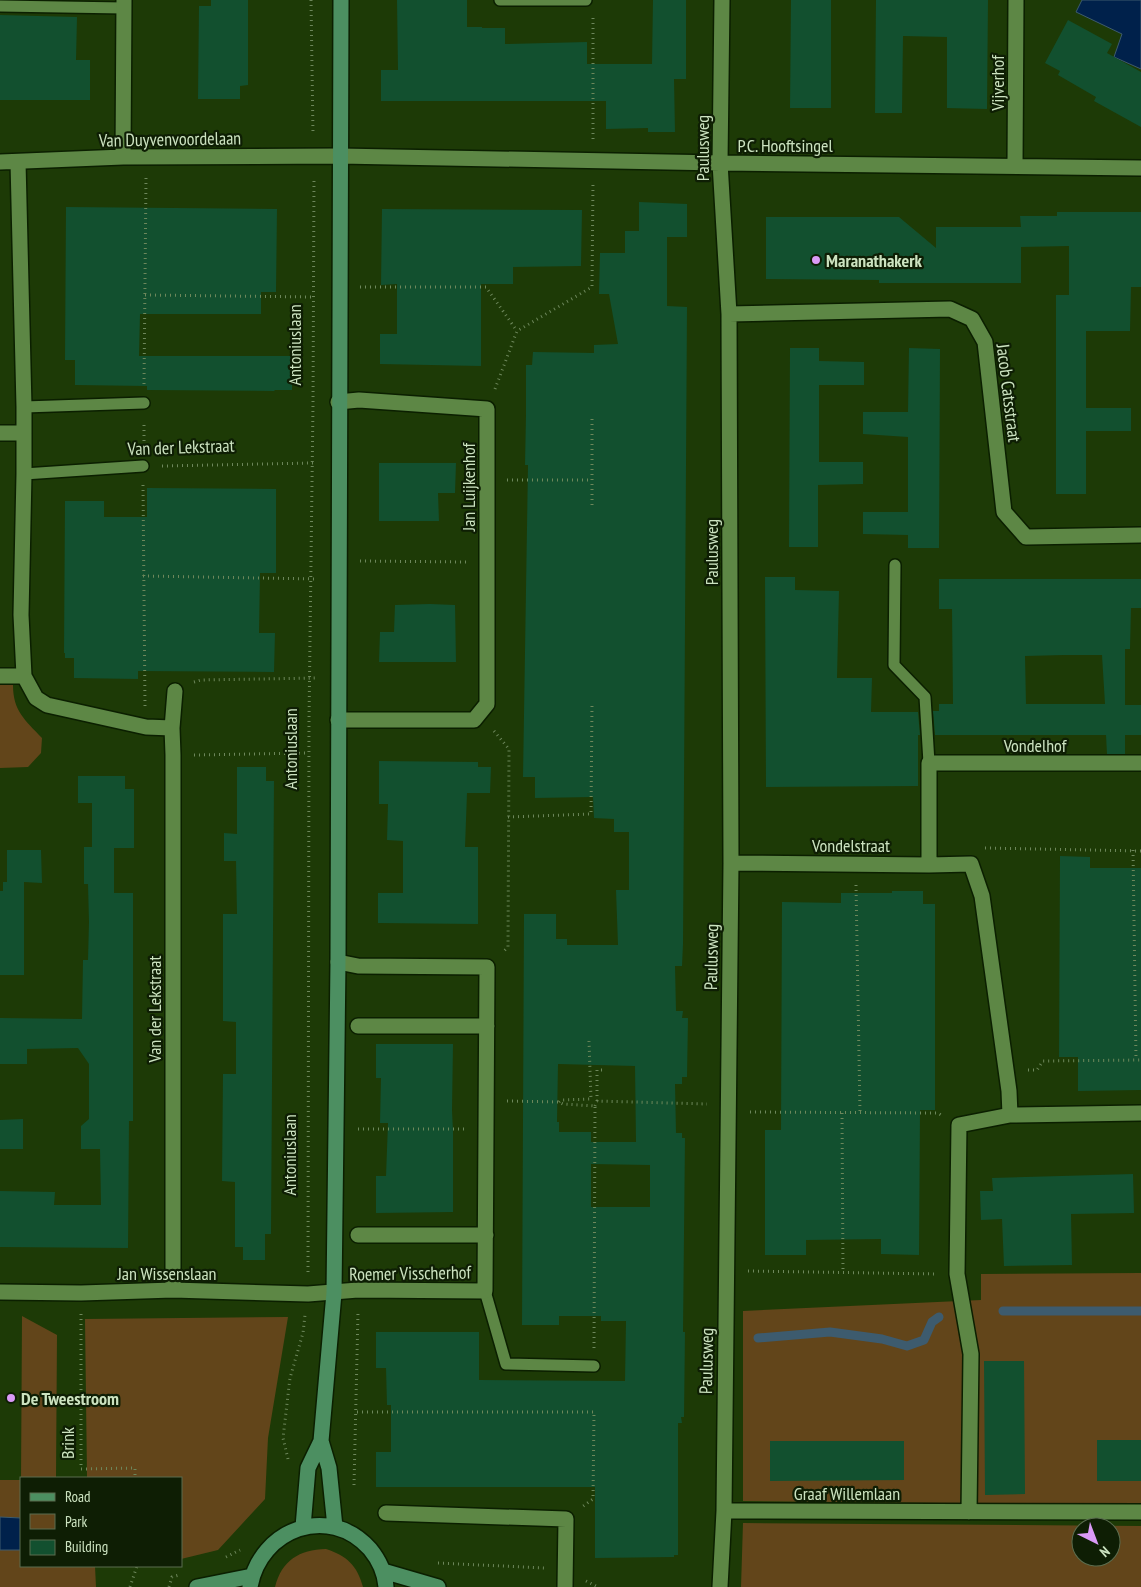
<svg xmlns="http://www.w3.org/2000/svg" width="1141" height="1587" viewBox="0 0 1141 1587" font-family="'PT Sans Narrow',sans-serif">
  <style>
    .green { fill: #62451a; fill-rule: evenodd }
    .water { fill: #00214b; stroke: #3d5b6e }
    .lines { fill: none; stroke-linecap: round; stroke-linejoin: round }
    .stream { stroke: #3d5b6e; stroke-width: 9 }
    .building { fill: #12502f; fill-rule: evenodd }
    .lane-casing { stroke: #0b1f00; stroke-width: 14 }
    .street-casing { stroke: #0b1f00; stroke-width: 18 }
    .secondary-casing { stroke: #0b1f00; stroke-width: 18 }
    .path { stroke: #6d875b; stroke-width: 3; stroke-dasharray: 1 4; stroke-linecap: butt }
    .lane { stroke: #5d8745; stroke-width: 11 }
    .street { stroke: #5d8745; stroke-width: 15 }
    .secondary { stroke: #4c8f61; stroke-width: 15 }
    .poi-dot { fill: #da9af6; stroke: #0e1e04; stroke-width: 2 }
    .labels { text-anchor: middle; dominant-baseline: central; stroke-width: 4.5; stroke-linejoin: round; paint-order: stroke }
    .street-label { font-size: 18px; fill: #cce3c0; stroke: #0e1e04 }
    .poi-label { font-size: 18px; font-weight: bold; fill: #cce3c0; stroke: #0e1e04; text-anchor: start }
  </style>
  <rect width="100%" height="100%" fill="#1d3a06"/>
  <!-- green -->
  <path class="green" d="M0 685H13C13 711 25 720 42 738L41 753 28 767 0 768Z
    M1141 1273V1505L743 1501V1311L981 1300V1274Z
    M22 1316 57 1335 56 1478H21V1518L0 1517V1480H21Z
    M288 1317 268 1438 265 1499 218 1550 181 1559V1478H87L85 1319Z
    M743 1523 1141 1526V1587H741ZM1081 1527H1111V1557H1081Z
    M326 1549C347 1556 357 1565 363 1587H275C282 1560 299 1550 326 1549Z
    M0 1550H21V1566H95L96 1587H0Z"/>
  <!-- water -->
  <path class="water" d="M1082 0H1141V69L1114 57 1122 34 1076 12Z
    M0 1517 21 1518V1550H0Z"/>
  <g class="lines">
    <!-- stream -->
    <path class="stream" d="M1003 1311H1141
      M758 1338 830 1332 882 1339 907 1346 924 1340 932 1322 939 1317"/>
  </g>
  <!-- building -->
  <path class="building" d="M211 0H248V85L240 86V99H198L199 6H211Z
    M397 0H467V27H482V28H505V44L587 42V64H652L653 0H686V79H674L675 132H648V128L606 129V101H381V70H398Z
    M791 0H831V108H790Z
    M876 0H988L987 109 947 108V37L903 36 902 113H875Z
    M0 15 77 17 76 60H90V100H0Z
    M1068 20 1112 44 1107 53 1141 72V127L1094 101 1096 97 1058 75 1060 71 1045 63Z
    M639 202 687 204V237H667V306L687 307 683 944 682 966H675L676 1011H683L682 1018H688L687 1077H682V1084H675L676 1133H682V1138H685L683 1332H685L684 1417H681L682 1423H678V1555H674V1557L595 1558V1487H376V1452H391V1405H387L386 1368H376V1332H479V1380L625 1381 626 1321H601V1316H559V1325H522L524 914H556V939H567V945H618L616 890H629V832H614V819L594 818 593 797 535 798V777H523L528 465H525L526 415V365H532L533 352 594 353V345L618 344 609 294H599L600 253H625V231H639ZM558 1064 635 1066 636 1142H591V1132H559V1122H557ZM591 1164 650 1165V1207H591Z
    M66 207 277 209 276 292H261V314H140L139 356H292V390H274L275 391 147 390V386L75 385V360H65Z
    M382 209 582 210 581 266 513 267V284H481V366L380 364V334H397V284L381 285Z
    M1057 212H1141V287H1131L1130 331H1086V408H1131V431H1086V494H1056V295H1069V246L1021 247V283H879V280L766 279V217H899L936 248V227H1021L1020 216H1057Z
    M790 348H819V361L864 362V385H819V462H863V484L818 485V547H789Z
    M909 348 940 349 939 548H908V535L863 534V512H908V437L863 434V412H908Z
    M379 463H456L455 493H438L439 521H379Z
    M147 488 276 489V573H260L259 633H275L274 672 138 671V679L74 678V658H65V653H64L65 501H104V517H147Z
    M765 577H795V590L839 591 837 678H872L871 712H918L920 735H918V786L766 787Z
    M939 579H1141V608H1131L1130 649H1125V705H1141V735H1125V754H1107L1106 735H935L933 711H939V704H953L952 609H939ZM1064 655H1102L1105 704H1026L1025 656Z
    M430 604 455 605 456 662H379L380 632H394L395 605Z
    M379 761 478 762V767H491L490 793H467L465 847H478V924L378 923V893H403V841L387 840 388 804H379Z
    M237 767H266V781H274L271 1234H265V1260H243V1247H235V1182L222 1181 223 1074H236V1022L223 1021V914H237L236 861H224V833L237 834Z
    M78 776H125V789H134V848H114V893H133V1121H129L128 1248 0 1247V1191L55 1192 54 1205H101L100 1149H81V1126L89 1119V1064L78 1048 27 1049V1064H0V1018L82 1019 83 960H88L89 922 88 884H84V847H92V803H78Z
    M7 850H41L42 883 24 882V975H0V891H3V882H7Z
    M1060 856 1090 857V868H1141V1090L1078 1091V1057H1059Z
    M892 891H923V904H935V1110H920L919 1255 881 1254V1239L806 1240V1255H765V1130H781L782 902 841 903V893H892Z
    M376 1044H453L452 1110 453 1132V1212L376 1213V1176H386L388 1123H380L381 1078H376Z
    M23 1119V1149H0V1120Z
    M1133 1174 1134 1213 1071 1214 1072 1265 1004 1266 1002 1219 981 1220 980 1191H993L992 1178Z
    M984 1361H1024L1025 1494 985 1495Z
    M1097 1440H1141V1481H1097Z
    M770 1441H904V1480L770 1481Z"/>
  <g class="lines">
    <defs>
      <path id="lane" d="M500 0H586
        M0 6 124 8
        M24 407 144 403
        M24 474 143 466
        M895 565 894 665 925 697 929 763
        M485 1291 506 1364 594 1366"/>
      <path id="street" d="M123 157 124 0
        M0 162 123 157 340 156 720 163 1141 168
        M18 162 24 407V474L21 615 24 676 36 698 47 705 146 727 172 728 173 755V1290
        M1015 166 1016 0
        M729 314 950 309 972 319 985 342 1004 512 1026 537 1141 535
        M0 433H24
        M0 676H24
        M338 720H474L487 704V409L359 400 338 402
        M172 728 175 691
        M731 863 929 865 971 864 982 896 1009 1091 1010 1115
        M929 865V763H1141
        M358 1026H487
        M358 1235H486
        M0 1292 81 1293 173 1290 308 1294 358 1290 485 1291 487 967 358 966 338 962
        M724 1511 1141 1512
        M969 1512 971 1354 957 1274 959 1125 1010 1115 1141 1113
        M386 1513 566 1519 565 1587
        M720 1587 724 1511 731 863 729 314 720 163 722 0"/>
      <path id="secondary" d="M321 1441 329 1468 335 1527
        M303 1527 308 1468 321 1441 334 1293 338 962 341 0
        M383 1571 438 1587
        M197 1587 252 1576
        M250 1587C260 1529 329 1503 370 1549 379 1560 385 1573 386 1587"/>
    </defs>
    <!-- lane casing -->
    <use href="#lane" class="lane-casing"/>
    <!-- street casing -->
    <use href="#street" class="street-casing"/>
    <!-- secondary casing -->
    <use href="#secondary" class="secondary-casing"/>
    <!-- path -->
    <path class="path" d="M311 0 313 134
      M593 139V18
      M360 287H486L517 331
      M145 295 313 297
      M144 384 146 178
      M495 389 517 331 592 287 593 181
      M144 446V423
      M162 466 313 463
      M507 480H591
      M143 485 145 706
      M592 505V418
      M360 561 466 562
      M143 576 318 579
      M194 682 201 680 318 678
      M494 731 509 749 508 947 503 952
      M194 755 309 753
      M508 817 591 814 592 704
      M985 848 1141 851
      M1133 850 1136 1060
      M856 885 860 1113
      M1028 1070H1037L1043 1061 1141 1060
      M507 1101 559 1102 563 1104 595 1106
      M597 1101V1070H604
      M559 1102 561 1100 591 1099 589 1041
      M595 1106 597 1101 707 1104
      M750 1112 938 1113 941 1115
      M842 1113 843 1272
      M358 1129H466
      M748 1271 937 1274
      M308 1272 309 720 313 404 314 178
      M81 1314V1469L135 1468V1478
      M594 1348 595 1106
      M357 1412H594L593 1499 582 1507
      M288 1459 283 1438 290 1378 303 1333 305 1315
      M354 1485 358 1312
      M226 1557 240 1550
      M438 1563 544 1568
      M586 1581 598 1587
      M130 1587 137 1566
      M169 1587 172 1577 179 1575"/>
    <!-- lane -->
    <use href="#lane" class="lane"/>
    <!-- street -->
    <use href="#street" class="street"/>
    <!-- secondary -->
    <use href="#secondary" class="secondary"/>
  </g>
  <!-- markers -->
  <g class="poi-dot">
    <circle cx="816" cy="260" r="5"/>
    <circle cx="11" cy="1398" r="5"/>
  </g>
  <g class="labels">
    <!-- street labels -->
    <g class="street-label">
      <text transform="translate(997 83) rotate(-90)">Vijverhof</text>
      <text transform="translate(170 139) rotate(-1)">Van Duyvenvoordelaan</text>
      <text x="785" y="145">P.C. Hooftsingel</text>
      <text transform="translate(702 148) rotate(-90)">Paulusweg</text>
      <text transform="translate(294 345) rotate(-90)">Antoniuslaan</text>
      <text transform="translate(1009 393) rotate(83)">Jacob Catsstraat</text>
      <text transform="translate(181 447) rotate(-2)">Van der Lekstraat</text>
      <text transform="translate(468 487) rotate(-90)">Jan Luijkenhof</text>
      <text transform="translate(711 552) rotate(-90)">Paulusweg</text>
      <text x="1035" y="745">Vondelhof</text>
      <text transform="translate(290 749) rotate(-90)">Antoniuslaan</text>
      <text x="851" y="845">Vondelstraat</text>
      <text transform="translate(711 957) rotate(-89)">Paulusweg</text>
      <text transform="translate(154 1009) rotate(-90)">Van der Lekstraat</text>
      <text transform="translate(289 1155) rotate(-90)">Antoniuslaan</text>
      <text x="167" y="1273">Jan Wissenslaan</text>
      <text transform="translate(410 1273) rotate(-1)">Roemer Visscherhof</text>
      <text transform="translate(706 1361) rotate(-89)">Paulusweg</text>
      <text transform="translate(67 1443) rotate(-90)">Brink</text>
      <text x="847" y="1493">Graaf Willemlaan</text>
    </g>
    <!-- poi labels -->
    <g class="poi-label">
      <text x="826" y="260">Maranathakerk</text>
      <text x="21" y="1398">De Tweestroom</text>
    </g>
  </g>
  <!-- legend -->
  <rect x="20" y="1477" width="162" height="90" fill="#0e1e04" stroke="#5a6d4f"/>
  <rect x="30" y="1493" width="25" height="8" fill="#4c8f61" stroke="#5a6d4f"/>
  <text x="65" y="1502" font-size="15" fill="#cce3c0">Road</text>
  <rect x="30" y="1514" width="25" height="15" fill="#62451a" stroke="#5a6d4f"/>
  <text x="65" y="1527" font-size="15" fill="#cce3c0">Park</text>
  <rect x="30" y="1540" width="25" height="15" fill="#12502f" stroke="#5a6d4f"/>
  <text x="65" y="1552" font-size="15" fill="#cce3c0">Building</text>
  <!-- north arrow -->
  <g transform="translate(1096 1542) rotate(138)"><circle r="24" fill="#0e1e04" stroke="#5a6d4f"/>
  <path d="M0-4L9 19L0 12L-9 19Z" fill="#da9af6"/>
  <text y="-8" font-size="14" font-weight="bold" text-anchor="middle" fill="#cce3c0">N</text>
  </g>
</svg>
